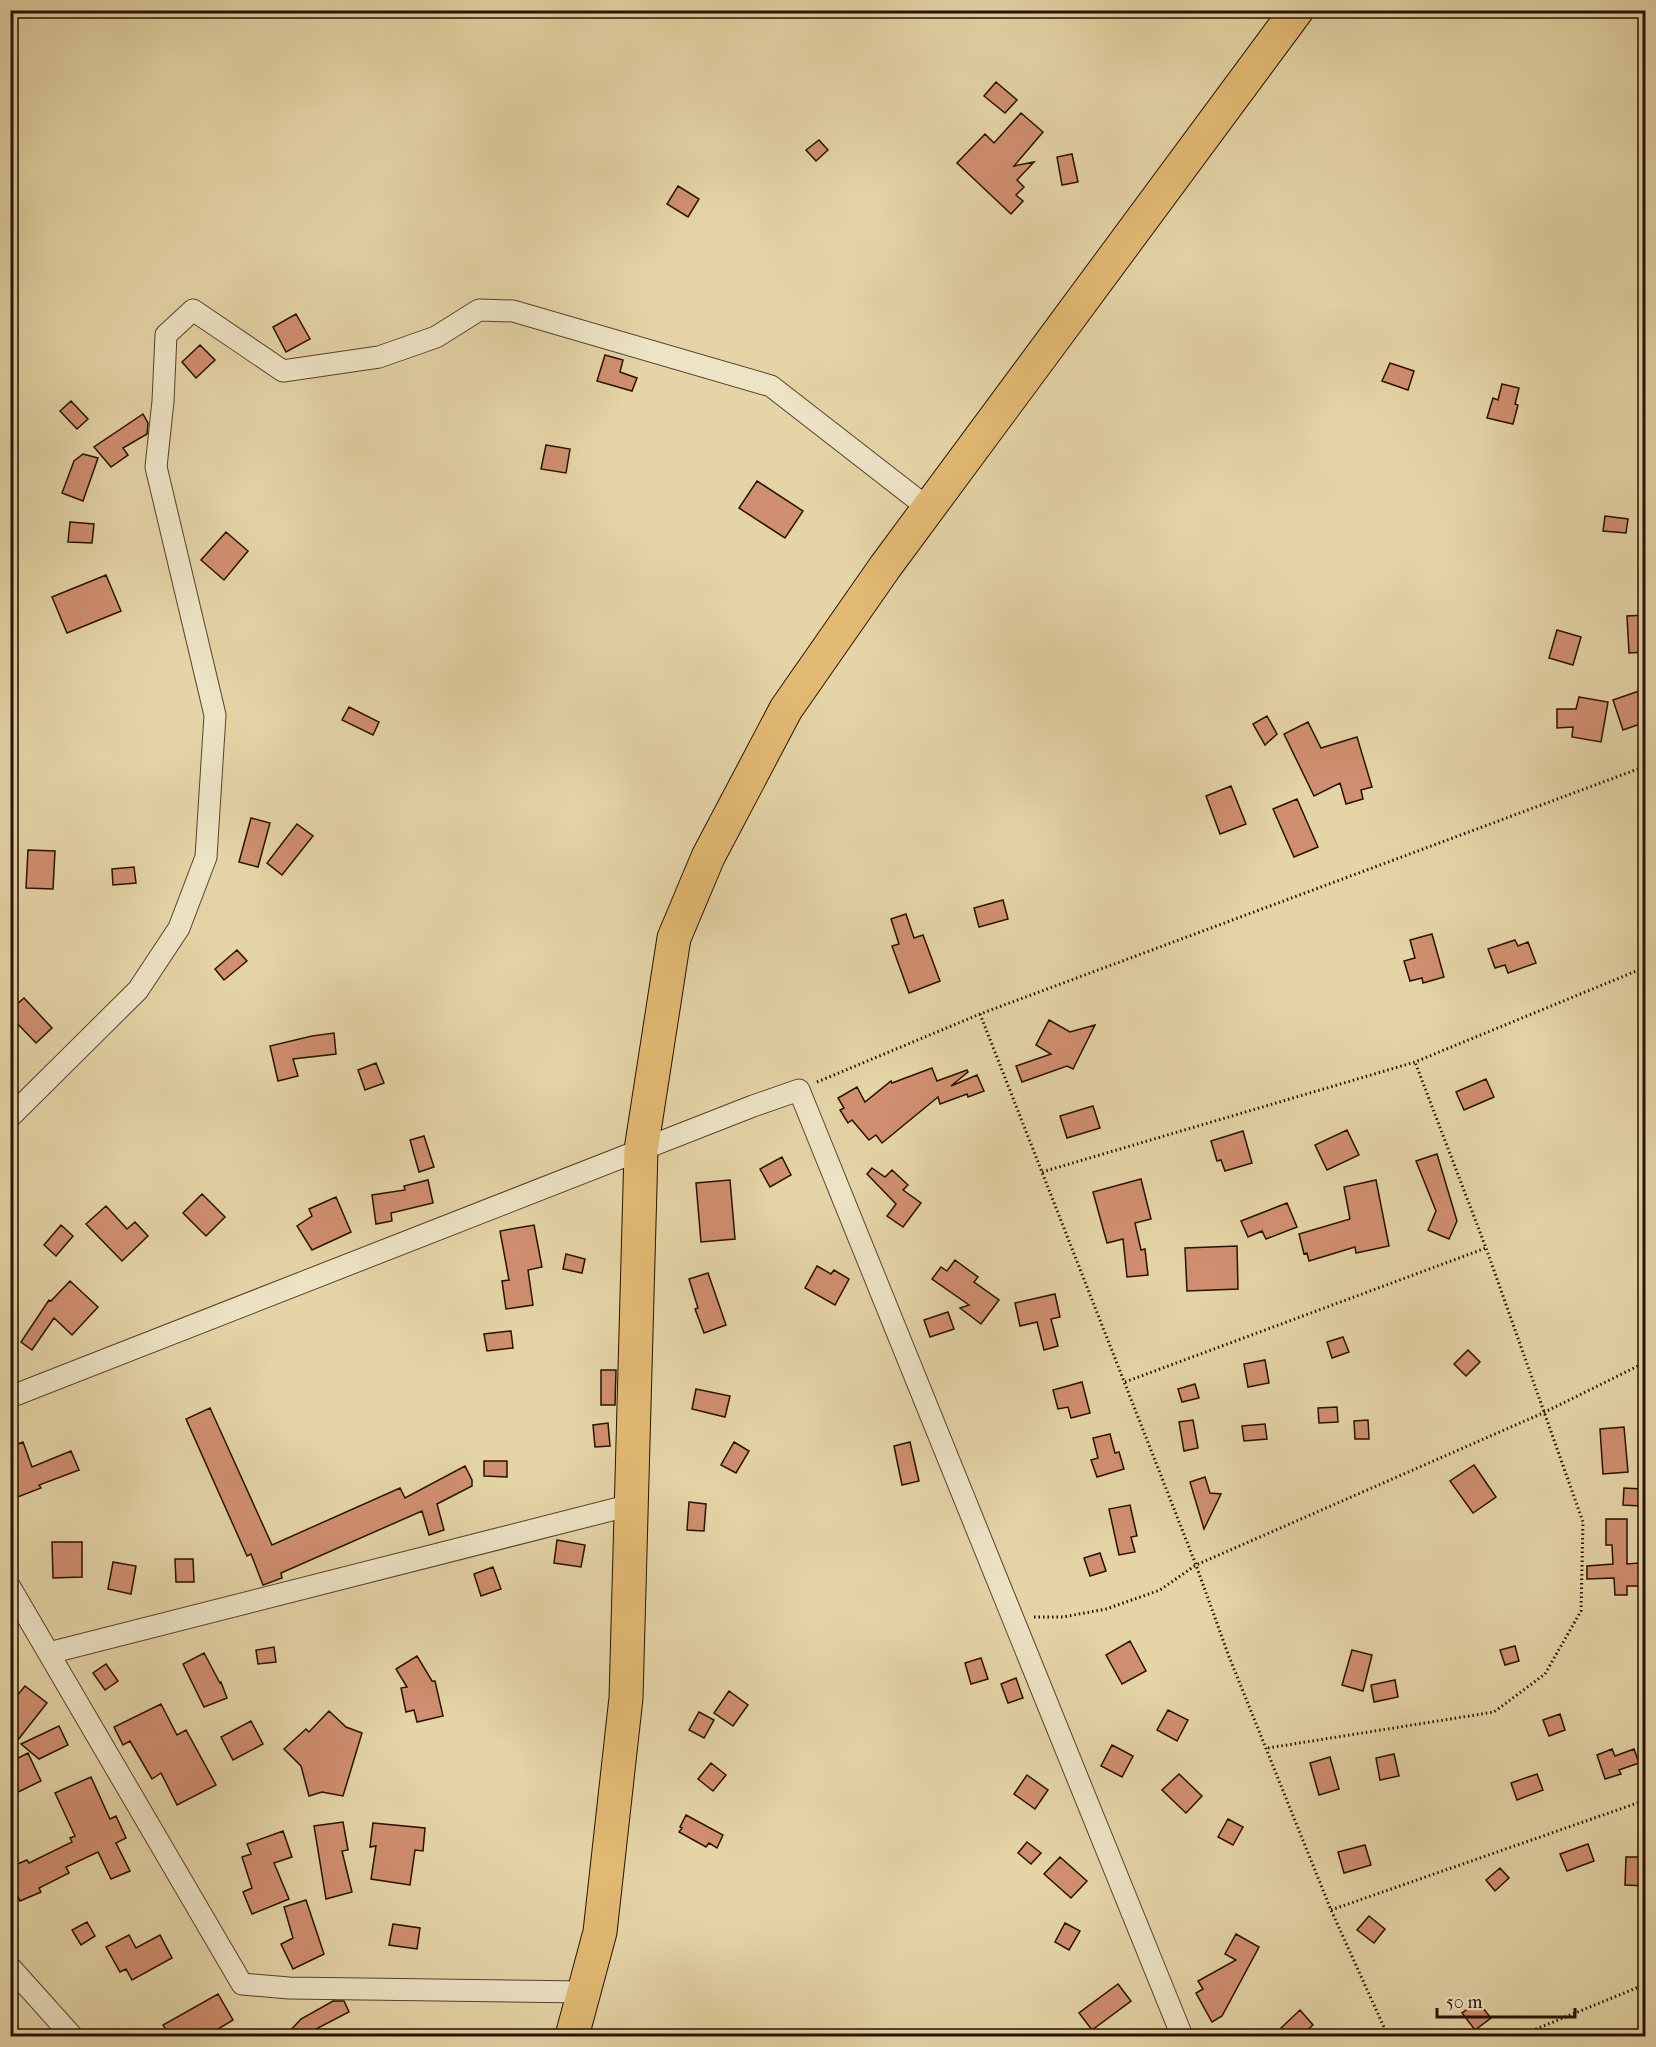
<svg xmlns="http://www.w3.org/2000/svg" width="1656" height="2047" viewBox="0 0 1656 2047" font-family="'IM FELL French Canon',serif">
  <style>
    .building { fill: #d08f70; stroke: #271200; stroke-width: 1.5 }
    .lines { fill: none; stroke-linecap: round; stroke-linejoin: round }
    .street-casing { stroke: #56422a; stroke-width: 23 }
    .highway-casing { stroke: #271200; stroke-width: 35 }
    .path { stroke: #271200; stroke-width: 3; stroke-dasharray: 1.5 3; stroke-linecap: butt }
    .street { stroke: #ede3c5; stroke-width: 21 }
    .highway { stroke: #e2ba73; stroke-width: 33 }
  </style>
  <rect width="100%" height="100%" fill="#e4d4a6"/>
  <filter id="stains"><feTurbulence type="fractalNoise" baseFrequency=".00333" numOctaves="4"/><feColorMatrix values="0 0 0 0 .2 0 0 0 0 .09 0 0 0 0 .02 0 0 0 .5 -.17"/></filter>
  <radialGradient id="worn" r=".72"><stop offset=".6" stop-color="#630" stop-opacity="0"/><stop offset="1" stop-color="#630" stop-opacity=".3"/></radialGradient>
  <!-- building -->
  <path class="building" d="M996 82 1017 100 1005 113 984 96Z
    M1021 113 1043 132 1014 166 1034 162 1017 180 1024 187 1016 195 1023 201 1011 214 957 163 985 134 994 143Z
    M819 140 828 150 816 161 806 150Z
    M1072 154 1078 182 1062 185 1057 157Z
    M678 186 699 199 688 217 667 204Z
    M296 314 310 339 286 352 273 327Z
    M200 345 215 360 196 378 182 362Z
    M605 355 623 360 620 372 637 378 632 391 597 381Z
    M1390 363 1414 371 1408 390 1382 381Z
    M1502 384 1519 388 1515 404 1518 405 1513 424 1487 418 1493 398 1498 400Z
    M71 401 88 419 77 429 60 411Z
    M143 414 148 423 147 434 123 448 128 455 111 467 94 447Z
    M546 445 570 449 566 473 541 469Z
    M83 454 98 458 83 501 62 493 74 461Z
    M757 481 803 511 785 538 739 508Z
    M1605 516 1628 519 1626 533 1603 531Z
    M70 522 94 524 92 543 68 542Z
    M226 532 248 551 224 580 201 560Z
    M106 575 121 611 67 633 52 597Z
    M1646 615V652L1629 653 1627 616Z
    M1557 630 1581 637 1573 665 1549 658Z
    M1639 691 1646 711V722L1623 730 1613 700Z
    M1579 697 1608 702 1601 742 1572 737 1573 727 1557 728V709H1576Z
    M349 707 379 722 373 735 342 720Z
    M1267 716 1277 734 1265 745 1253 724Z
    M1308 722 1321 748 1357 737 1372 787 1361 790 1363 799 1346 804 1340 783 1314 796 1284 734Z
    M1231 786 1246 824 1220 834 1206 796Z
    M1297 799 1318 847 1294 857 1273 809Z
    M251 818 270 823 258 867 239 862Z
    M297 824 313 836 282 875 267 863Z
    M28 850 55 851 53 889 26 888Z
    M134 867 136 883 113 885 112 869Z
    M1003 900 1008 919 979 927 974 908Z
    M906 914 914 938 923 935 940 981 909 993 892 946 899 944 891 919Z
    M1432 934 1444 977 1423 983 1422 978 1410 981 1404 961 1415 958 1410 940Z
    M1515 940 1518 946 1528 942 1536 963 1508 973 1505 965 1495 968 1488 949Z
    M237 950 247 961 224 980 215 969Z
    M24 998 52 1028 36 1043 10 1016V1010Z
    M1049 1020 1070 1032 1095 1025 1073 1069 1067 1066 1022 1082 1016 1066 1051 1054 1036 1045Z
    M334 1033 336 1054 293 1059 298 1076 278 1081 270 1046 312 1036Z
    M376 1063 384 1083 365 1090 358 1070Z
    M932 1068 937 1081 967 1070 968 1072 951 1086 977 1075 984 1091 968 1097 967 1094 940 1104 938 1097 882 1143 876 1135 869 1140 852 1120 848 1123 840 1110 844 1108 838 1098 857 1087 865 1102 891 1081 892 1083Z
    M1486 1079 1494 1097 1464 1110 1456 1092Z
    M1093 1106 1100 1128 1067 1138 1060 1116Z
    M1347 1130 1359 1155 1327 1170 1315 1145Z
    M1243 1131 1252 1163 1225 1171 1221 1160 1217 1161 1211 1141Z
    M424 1136 434 1167 419 1172 410 1140Z
    M1437 1154 1457 1221 1449 1239 1428 1230 1436 1211 1416 1161Z
    M782 1157 791 1175 770 1187 760 1169Z
    M872 1168 885 1177 892 1170 908 1185 903 1190 921 1203 903 1227 887 1216 896 1204 867 1174Z
    M1141 1179 1151 1219 1135 1223 1141 1250 1145 1249 1148 1275 1127 1277 1123 1239 1107 1243 1093 1192Z
    M428 1180 433 1203 391 1213 392 1221 376 1224 372 1195 405 1190 404 1186Z
    M730 1180 735 1239 701 1242 696 1183Z
    M1376 1180 1389 1246 1356 1253 1355 1247 1309 1261 1307 1253 1304 1254 1299 1234 1350 1219 1344 1187Z
    M202 1194 225 1217 206 1236 183 1213Z
    M336 1197 351 1232 312 1250 297 1226 312 1216 309 1209Z
    M1287 1203 1297 1227 1266 1239 1262 1231 1248 1237 1241 1221Z
    M106 1206 127 1229 135 1222 148 1236 122 1261 86 1224Z
    M61 1225 73 1236 56 1256 44 1245Z
    M534 1225 542 1267 528 1270 533 1305 506 1309 502 1281 509 1280 500 1231Z
    M1237 1246 1238 1289 1187 1291 1185 1248Z
    M566 1254 585 1259 582 1273 563 1269Z
    M955 1260 978 1277 974 1282 999 1300 981 1324 960 1308 969 1305 932 1279 941 1267 947 1271Z
    M817 1266 831 1274 834 1270 849 1279 835 1305 805 1288Z
    M708 1273 726 1325 704 1333 695 1309 698 1308 689 1279Z
    M70 1281 98 1307 72 1335 54 1318 32 1350 21 1342 49 1300 51 1301Z
    M1055 1294 1060 1317 1051 1319 1058 1346 1044 1350 1037 1322 1020 1326 1015 1303Z
    M948 1312 954 1329 930 1337 924 1320Z
    M511 1331 513 1348 487 1351 484 1334Z
    M1343 1337 1349 1352 1332 1358 1327 1342Z
    M1468 1350 1480 1362 1466 1376 1454 1364Z
    M1265 1360 1269 1383 1248 1387 1244 1364Z
    M601 1370H616L615 1405H601Z
    M1082 1382 1090 1413 1071 1418 1068 1407 1058 1409 1053 1390Z
    M1195 1384 1199 1398 1182 1402 1178 1389Z
    M696 1389 730 1396 725 1417 692 1409Z
    M1337 1407 1338 1422 1319 1423 1318 1408Z
    M210 1408 272 1545 400 1488 405 1498 465 1466 472 1480V1486L437 1504 444 1530 429 1535 422 1511 281 1573 282 1578 263 1585 251 1554 247 1556 186 1419Z
    M1193 1420 1198 1448 1184 1451 1179 1422Z
    M1368 1420 1369 1439H1355L1354 1421Z
    M608 1423 610 1446 595 1447 593 1425Z
    M1265 1424 1267 1439 1244 1441 1242 1426Z
    M1624 1427 1628 1472 1603 1474 1600 1429Z
    M1110 1434 1115 1453 1119 1452 1124 1469 1097 1477 1091 1460 1098 1458 1093 1438Z
    M23 1442 32 1467 71 1451 79 1470 39 1485 41 1488 15 1498 10 1485V1447Z
    M734 1442 749 1451 736 1473 721 1465Z
    M910 1442 919 1481 902 1485 894 1446Z
    M484 1461H507V1477L484 1476Z
    M1474 1465 1496 1497 1473 1513 1450 1481Z
    M1205 1477 1210 1493 1221 1494 1204 1529 1190 1482Z
    M1624 1488 1642 1489 1641 1506 1623 1505Z
    M689 1502 706 1504 704 1531 687 1530Z
    M1130 1505 1137 1536 1131 1537 1135 1552 1119 1555 1109 1509Z
    M1606 1519H1627V1564L1639 1563 1640 1586H1627V1595H1615L1614 1578 1587 1579V1566L1613 1564 1612 1545H1606Z
    M557 1540 585 1545 581 1567 554 1563Z
    M52 1542H82V1577L53 1578Z
    M1100 1553 1106 1571 1090 1576 1084 1558Z
    M175 1559H193L194 1582H176Z
    M113 1562 136 1566 131 1594 108 1589Z
    M493 1567 501 1589 481 1596 474 1574Z
    M1130 1641 1146 1671 1122 1684 1106 1655Z
    M1515 1646 1519 1661 1505 1665 1500 1650Z
    M274 1647 276 1662 258 1664 256 1650Z
    M1352 1650 1372 1655 1363 1691 1342 1685Z
    M204 1653 220 1683 221 1682 227 1698 204 1707 183 1664Z
    M417 1656 432 1681H435L443 1716 417 1722 414 1710 406 1712 401 1688 407 1687 396 1669Z
    M981 1658 988 1679 971 1684 965 1663Z
    M106 1664 118 1681 105 1690 93 1673Z
    M1016 1678 1023 1698 1008 1703 1001 1684Z
    M1395 1680 1398 1697 1374 1702 1371 1685Z
    M25 1686 47 1703 10 1750V1704Z
    M729 1691 748 1705 733 1726 714 1713Z
    M161 1704 177 1735 186 1730 216 1785 177 1805 161 1773 152 1779 130 1741 123 1745 114 1727Z
    M1168 1710 1188 1720 1177 1741 1157 1730Z
    M329 1711 346 1727 362 1733 343 1796 322 1792 309 1796 301 1766 284 1749 306 1729 309 1732Z
    M699 1712 714 1720 704 1738 689 1730Z
    M1560 1714 1565 1730 1549 1736 1543 1720Z
    M251 1721 263 1744 233 1760 221 1737Z
    M59 1726 68 1745 39 1759 21 1744Z
    M1112 1745 1133 1756 1122 1777 1101 1766Z
    M1612 1749 1615 1756 1634 1749 1639 1763 1619 1770 1621 1774 1605 1779 1597 1755Z
    M28 1753 41 1781 10 1796V1762Z
    M1394 1754 1399 1776 1380 1780 1376 1758Z
    M1330 1757 1339 1789 1319 1795 1310 1763Z
    M711 1763 726 1775 713 1791 698 1779Z
    M1179 1774 1202 1796 1186 1813 1162 1790Z
    M1537 1774 1543 1790 1517 1800 1511 1783Z
    M1027 1775 1048 1790 1035 1809 1014 1794Z
    M91 1777 110 1819 116 1816 126 1838 116 1843 130 1871 111 1879 98 1852 66 1867 69 1873 39 1888 41 1892 20 1901 10 1879V1867L27 1860 29 1863 72 1842 70 1838 75 1836 55 1793Z
    M686 1815 723 1835 717 1848 709 1843 706 1847 679 1832 682 1828 680 1827Z
    M1228 1819 1243 1827 1233 1845 1218 1837Z
    M343 1822 348 1850 342 1851 352 1892 326 1899 314 1826Z
    M373 1823 425 1828 423 1851 415 1850 410 1885 371 1879 376 1846 370 1847Z
    M283 1831 292 1857 274 1863 289 1899 252 1914 243 1892 252 1888 242 1857 251 1854 247 1844Z
    M1027 1842 1041 1853 1031 1864 1018 1853Z
    M1588 1844 1594 1861 1567 1871 1560 1854Z
    M1365 1845 1371 1865 1344 1873 1338 1852Z
    M1060 1857 1087 1881 1071 1898 1044 1874Z
    M1626 1857H1646V1886L1625 1885Z
    M1500 1868 1509 1878 1495 1891 1486 1880Z
    M306 1900 324 1954 293 1969 281 1944 293 1938 284 1907Z
    M1369 1916 1385 1929 1374 1943 1357 1930Z
    M87 1922 95 1936 81 1945 72 1930Z
    M1065 1923 1080 1931 1069 1950 1055 1942Z
    M393 1924 420 1928 417 1949 389 1945Z
    M1236 1934 1259 1947 1222 2016 1212 2022 1196 1993 1203 1989 1198 1981 1236 1960 1225 1954Z
    M129 1935 136 1948 160 1935 172 1958 132 1980 126 1969 120 1972 106 1947Z
    M1118 1984 1131 2001 1092 2030 1079 2013Z
    M218 1994 233 2020 205 2037H170L163 2025Z
    M333 2001H344L349 2012 314 2030 325 2037H284L301 2019Z
    M1478 2002 1491 2018 1475 2030 1462 2013Z
    M1300 2010 1313 2025 1300 2037H1289L1281 2028Z"/>
  <g class="lines">
    <defs>
      <path id="street" d="M10 1117 138 990 179 928 206 857 215 715 156 467 163 401 166 335 193 310 283 371 379 357 436 337 479 310 513 311 771 386 928 508
        M10 1397 753 1106 799 1090 1182 2036
        M10 1587 242 1984 289 1988 585 1992
        M49 1653 631 1505
        M10 1967 72 2036"/>
      <path id="highway" d="M572 2036 600 1932 626 1698 641 1150 674 938 708 857 786 709 885 567 1297 10"/>
    </defs>
    <!-- street casing -->
    <use href="#street" class="street-casing"/>
    <!-- highway casing -->
    <use href="#highway" class="highway-casing"/>
    <!-- path -->
    <path class="path" d="M980 1014 1196 1565 1228 1654 1331 1910 1388 2036
      M817 1082 980 1014 1646 766
      M1042 1172 1415 1062 1646 967
      M1125 1382 1486 1248
      M1034 1617H1063L1106 1609 1160 1590 1196 1565 1543 1413 1646 1362
      M1268 1748 1494 1712 1545 1674 1581 1611 1583 1522 1486 1248 1415 1062
      M1331 1910 1646 1800
      M1519 2036 1646 1984"/>
    <!-- street -->
    <use href="#street" class="street"/>
    <!-- highway -->
    <use href="#highway" class="highway"/>
  </g>
  <!-- margin -->
  <rect width="1656" height="2047" fill="none" stroke="#e4d4a6" stroke-width="36"/>
  <rect x="12" y="12" width="1632" height="2023" fill="none" stroke="#271200" stroke-width="3"/>
  <rect x="18" y="18" width="1620" height="2011" fill="none" stroke="#271200" stroke-width="1.5"/>
  <!-- scale -->
  <path d="M1437 2008v9h138v-9" fill="none" stroke="#271200" stroke-width="3"/>
  <text x="1446" y="2008" font-size="18" fill="#271200" stroke="#ede3c5" stroke-width="4.5" paint-order="stroke">50 m</text>
  <rect width="100%" height="100%" filter="url(#stains)"/>
  <rect width="100%" height="100%" fill="url(#worn)"/>
</svg>
